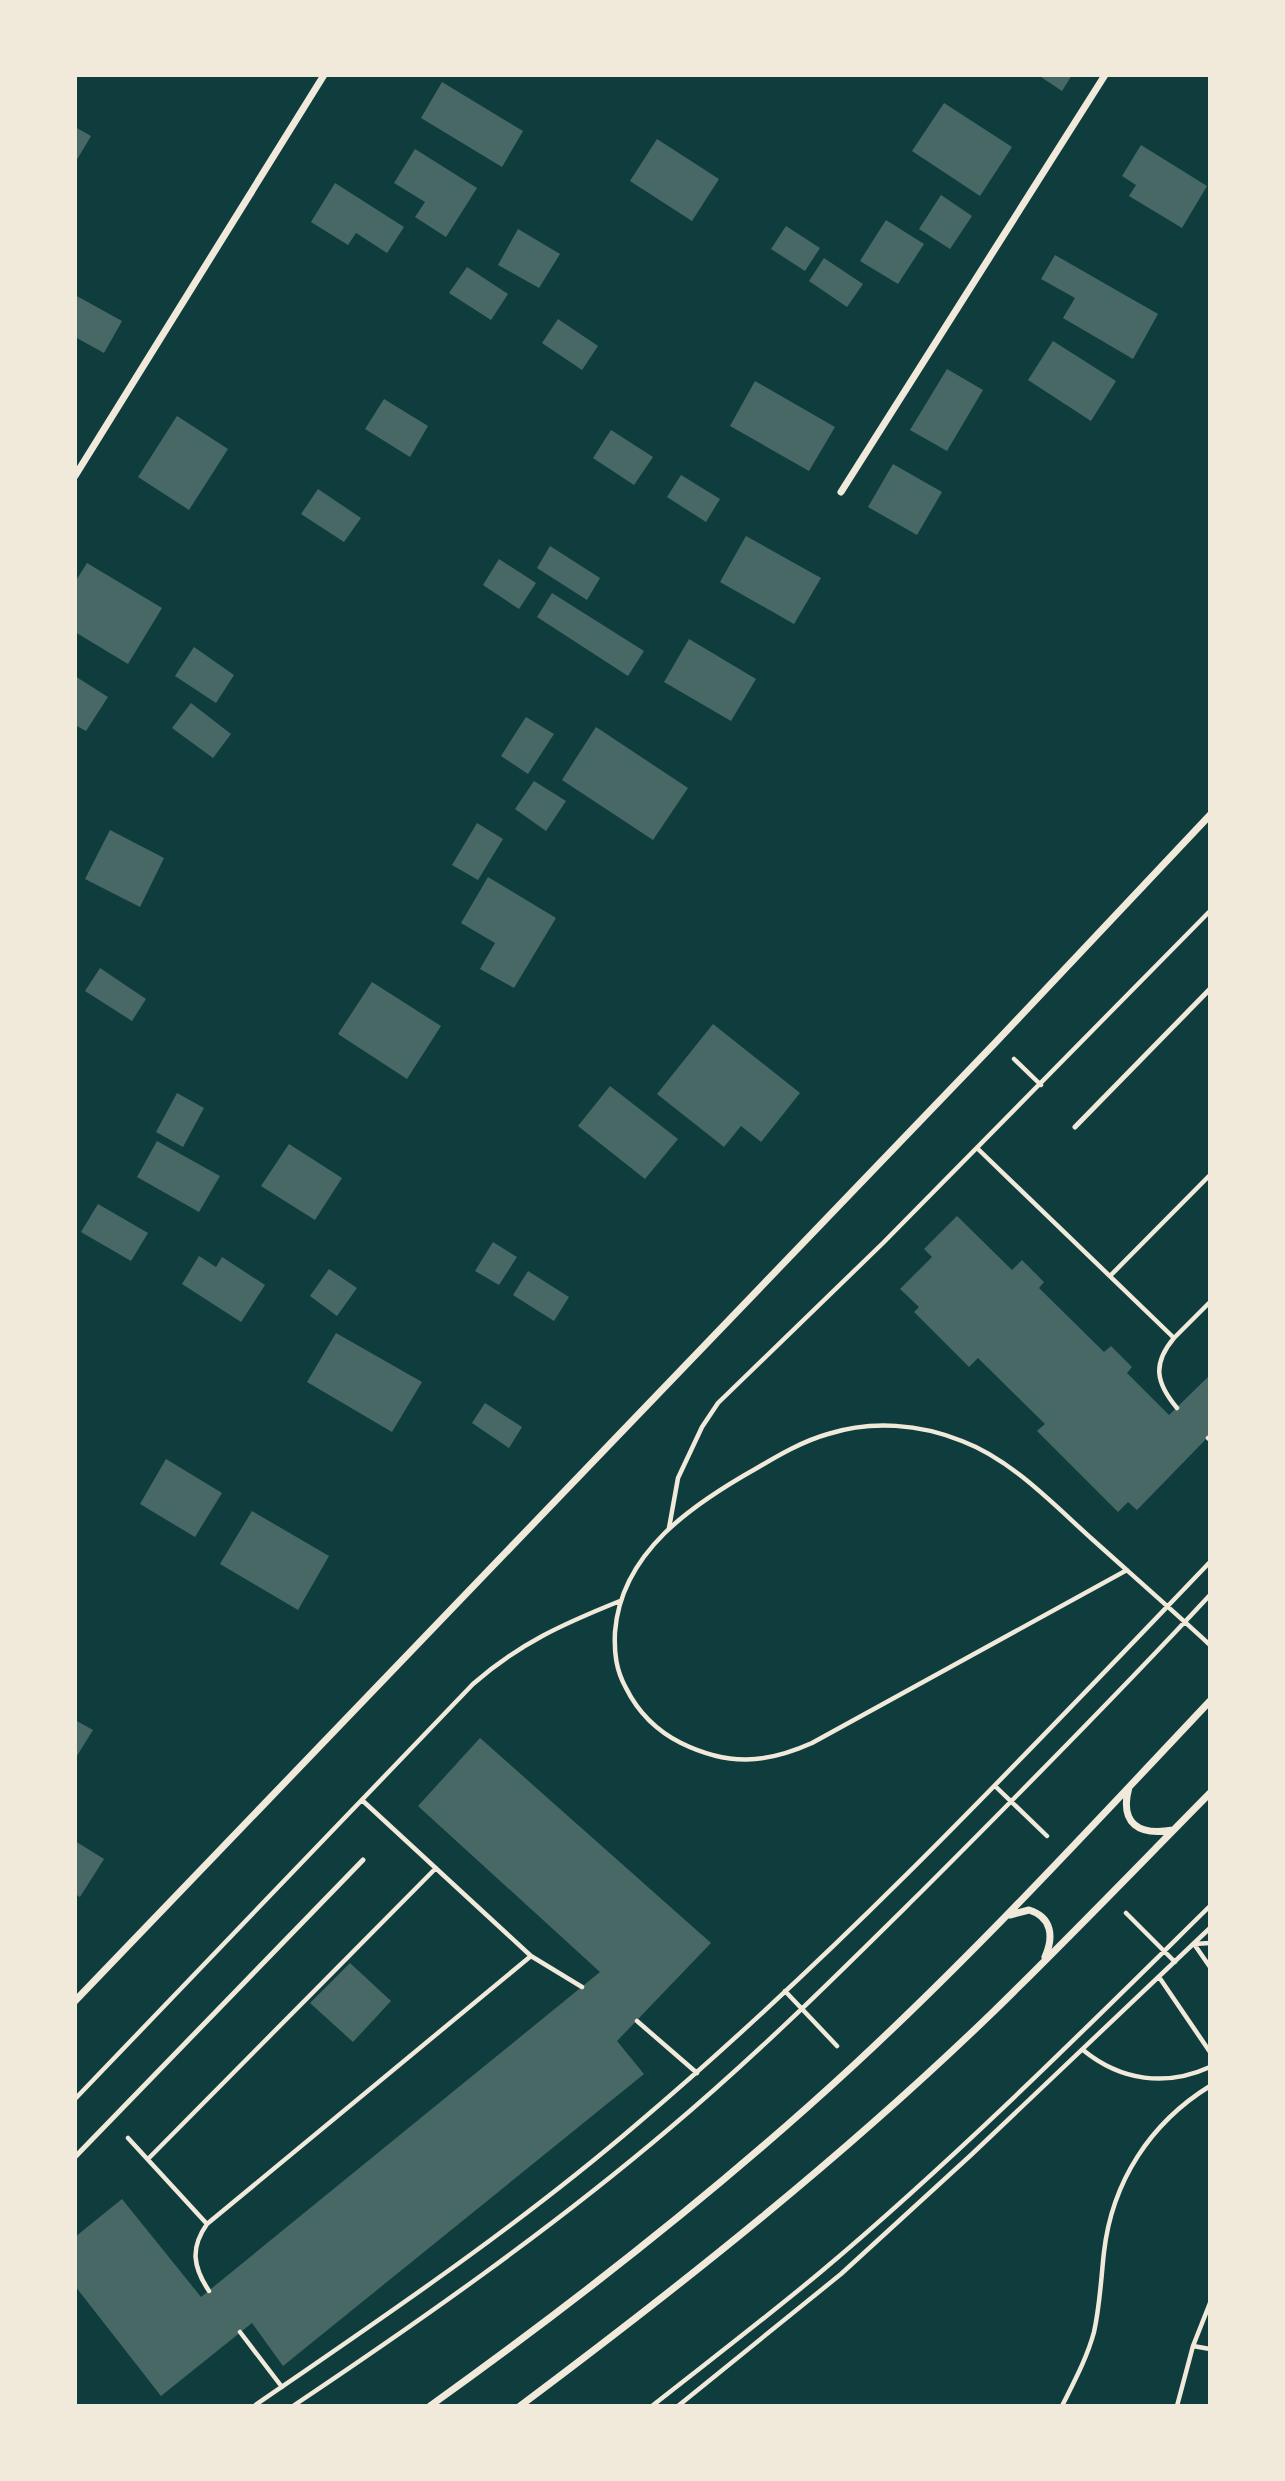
<svg xmlns="http://www.w3.org/2000/svg" width="1285" height="2481" viewBox="0 0 1285 2481" font-family="'Work Sans',sans-serif">
  <style>
    .building { fill: #486865 }
    .lines { fill: none; stroke-linecap: round; stroke-linejoin: round }
    .path { stroke: #f1e9da; stroke-width: 4.5 }
    .service { stroke: #f1e9da; stroke-width: 5 }
    .minor { stroke: #f1e9da; stroke-width: 7 }
  </style>
  <rect width="100%" height="100%" fill="#0f3d3e"/>
  <!-- building -->
  <path class="building" d="M1038 75H1072L1062 91Z
    M442 82 523 131 502 167 421 118Z
    M944 103 1012 147 980 196 912 151Z
    M75 127 91 136 75 163Z
    M657 139 719 179 692 221 630 181Z
    M1141 145 1207 186 1182 228 1129 196 1136 185 1122 176Z
    M415 149 477 188 446 237 415 217 425 202 394 183Z
    M335 183 404 227 387 253 356 233 348 245 311 222Z
    M941 195 972 216 950 249 919 229Z
    M886 220 924 244 898 284 860 261Z
    M786 226 820 248 805 271 771 249Z
    M518 229 560 254 539 288 498 265Z
    M1055 255 1158 314 1133 359 1063 318 1075 298 1041 279Z
    M824 258 863 284 847 307 809 281Z
    M467 267 508 294 491 320 449 293Z
    M75 295 122 321 104 353 75 337Z
    M558 319 598 346 582 370 542 343Z
    M1053 341 1116 381 1091 421 1028 380Z
    M947 369 983 390 947 451 910 430Z
    M755 381 835 427 809 471 730 426Z
    M384 399 428 426 410 457 365 429Z
    M177 416 228 449 189 510 138 477Z
    M611 430 653 457 634 485 593 458Z
    M893 464 942 492 917 535 868 507Z
    M681 475 720 499 706 522 667 497Z
    M318 489 361 518 344 542 301 514Z
    M746 536 821 578 794 624 720 582Z
    M550 546 600 578 587 600 537 568Z
    M499 559 536 583 519 609 483 585Z
    M87 563 162 608 128 664 75 632V582Z
    M552 593 644 651 628 676 537 617Z
    M689 639 756 679 731 721 664 682Z
    M194 647 234 675 216 703 175 676Z
    M75 676 108 697 86 731 75 725Z
    M191 703 231 734 213 758 172 728Z
    M526 717 554 734 528 774 501 756Z
    M596 727 688 788 653 840 562 780Z
    M534 781 566 801 546 831 515 809Z
    M477 823 503 839 478 880 452 865Z
    M110 830 164 858 140 907 85 879Z
    M488 877 556 918 514 988 480 969 495 943 461 923Z
    M100 968 146 999 132 1021 85 991Z
    M372 982 441 1026 407 1079 338 1034Z
    M713 1024 800 1093 761 1142 741 1126 724 1147 657 1094Z
    M610 1086 678 1139 645 1179 578 1126Z
    M177 1093 204 1108 183 1147 156 1132Z
    M157 1141 220 1176 199 1212 137 1177Z
    M289 1144 342 1178 315 1220 261 1186Z
    M98 1204 148 1233 131 1261 81 1232Z
    M957 1216 1012 1270 1022 1260 1044 1282 1039 1288 1104 1352 1111 1346 1132 1367 1127 1373 1169 1415 1210 1375V1435L1137 1510 1128 1502 1118 1512 1037 1431 1045 1424 978 1358 969 1367 914 1312 919 1307 900 1289 932 1257 924 1249Z
    M493 1242 517 1257 499 1285 475 1271Z
    M199 1256 216 1267 222 1257 265 1285 241 1322 182 1284Z
    M329 1269 357 1288 337 1316 310 1296Z
    M528 1271 569 1297 554 1321 513 1295Z
    M336 1333 422 1382 392 1432 307 1382Z
    M485 1403 522 1427 509 1448 472 1423Z
    M166 1459 222 1493 195 1537 140 1504Z
    M252 1511 329 1556 298 1610 220 1564Z
    M75 1720 93 1730 75 1759Z
    M480 1738 711 1943 617 2041 644 2074 283 2366 252 2323 161 2396 75 2286V2237L122 2199 201 2297 600 1972 418 1806Z
    M75 1841 104 1859 80 1897 75 1894Z
    M350 1963 391 2001 353 2042 310 2003Z"/>
  <g class="lines">
    <!-- path -->
    <path class="path" d="M1014 1059 1041 1085
      M978 1149 1174 1338 1210 1302
      M1110 1276 1210 1175
      M1174 1338C1152 1364 1156 1383 1177 1408
      M1208 1438 1210 1440
      M669 1528 678 1478 702 1427 718 1403 883 1243 1210 911
      M1127 1570 812 1743C765 1764 728 1766 681 1743 657 1731 638 1712 626 1688 616 1670 614 1653 615 1632 621 1552 693 1504 757 1468 779 1455 803 1441 828 1434 872 1420 920 1424 962 1441 1012 1460 1053 1504 1092 1539 1131 1574 1171 1609 1210 1645
      M995 1786 1047 1836
      M1126 1913 1175 1962
      M1210 1943 1194 1944 1210 1967
      M531 1956 582 1987
      M1159 1977 1210 2052
      M785 1991 837 2046
      M637 2021 697 2073
      M1083 2050C1121 2081 1166 2087 1210 2067
      M75 2099 473 1684C520 1643 563 1624 620 1601
      M128 2138 207 2224 531 1956 363 1801
      M148 2159 436 1868
      M207 2224C190 2248 193 2267 209 2291
      M240 2332 282 2387
      M1193 2346 1210 2349
      M254 2406C385 2316 517 2227 637 2124 841 1951 1025 1755 1210 1562
      M293 2406C423 2319 551 2229 670 2128 758 2054 840 1972 922 1891 1019 1794 1116 1696 1210 1595
      M652 2406C709 2361 767 2317 823 2270 958 2156 1084 2030 1210 1906
      M678 2406 841 2274 971 2155 1210 1928
      M1062 2406C1074 2382 1087 2358 1094 2332 1100 2305 1101 2279 1104 2252 1112 2182 1150 2123 1210 2086
      M1177 2406 1193 2346 1210 2303"/>
    <!-- service -->
    <path class="service" d="M1075 1127 1210 989
      M75 2157 363 1860"/>
    <!-- minor -->
    <path class="minor" d="M75 476 324 75
      M841 492 1105 75
      M1129 1787C1119 1824 1139 1836 1173 1830
      M1010 1915 1029 1910C1052 1917 1054 1937 1045 1957
      M75 2001 996 1042 1210 815
      M430 2406C578 2300 721 2188 855 2064 979 1949 1094 1824 1210 1701
      M520 2406C683 2284 844 2156 991 2014 1065 1942 1137 1867 1210 1793"/>
  </g>
  <!-- border -->
  <rect width="1285" height="2481" fill="none" stroke="#f1e9da" stroke-width="154"/>
</svg>
